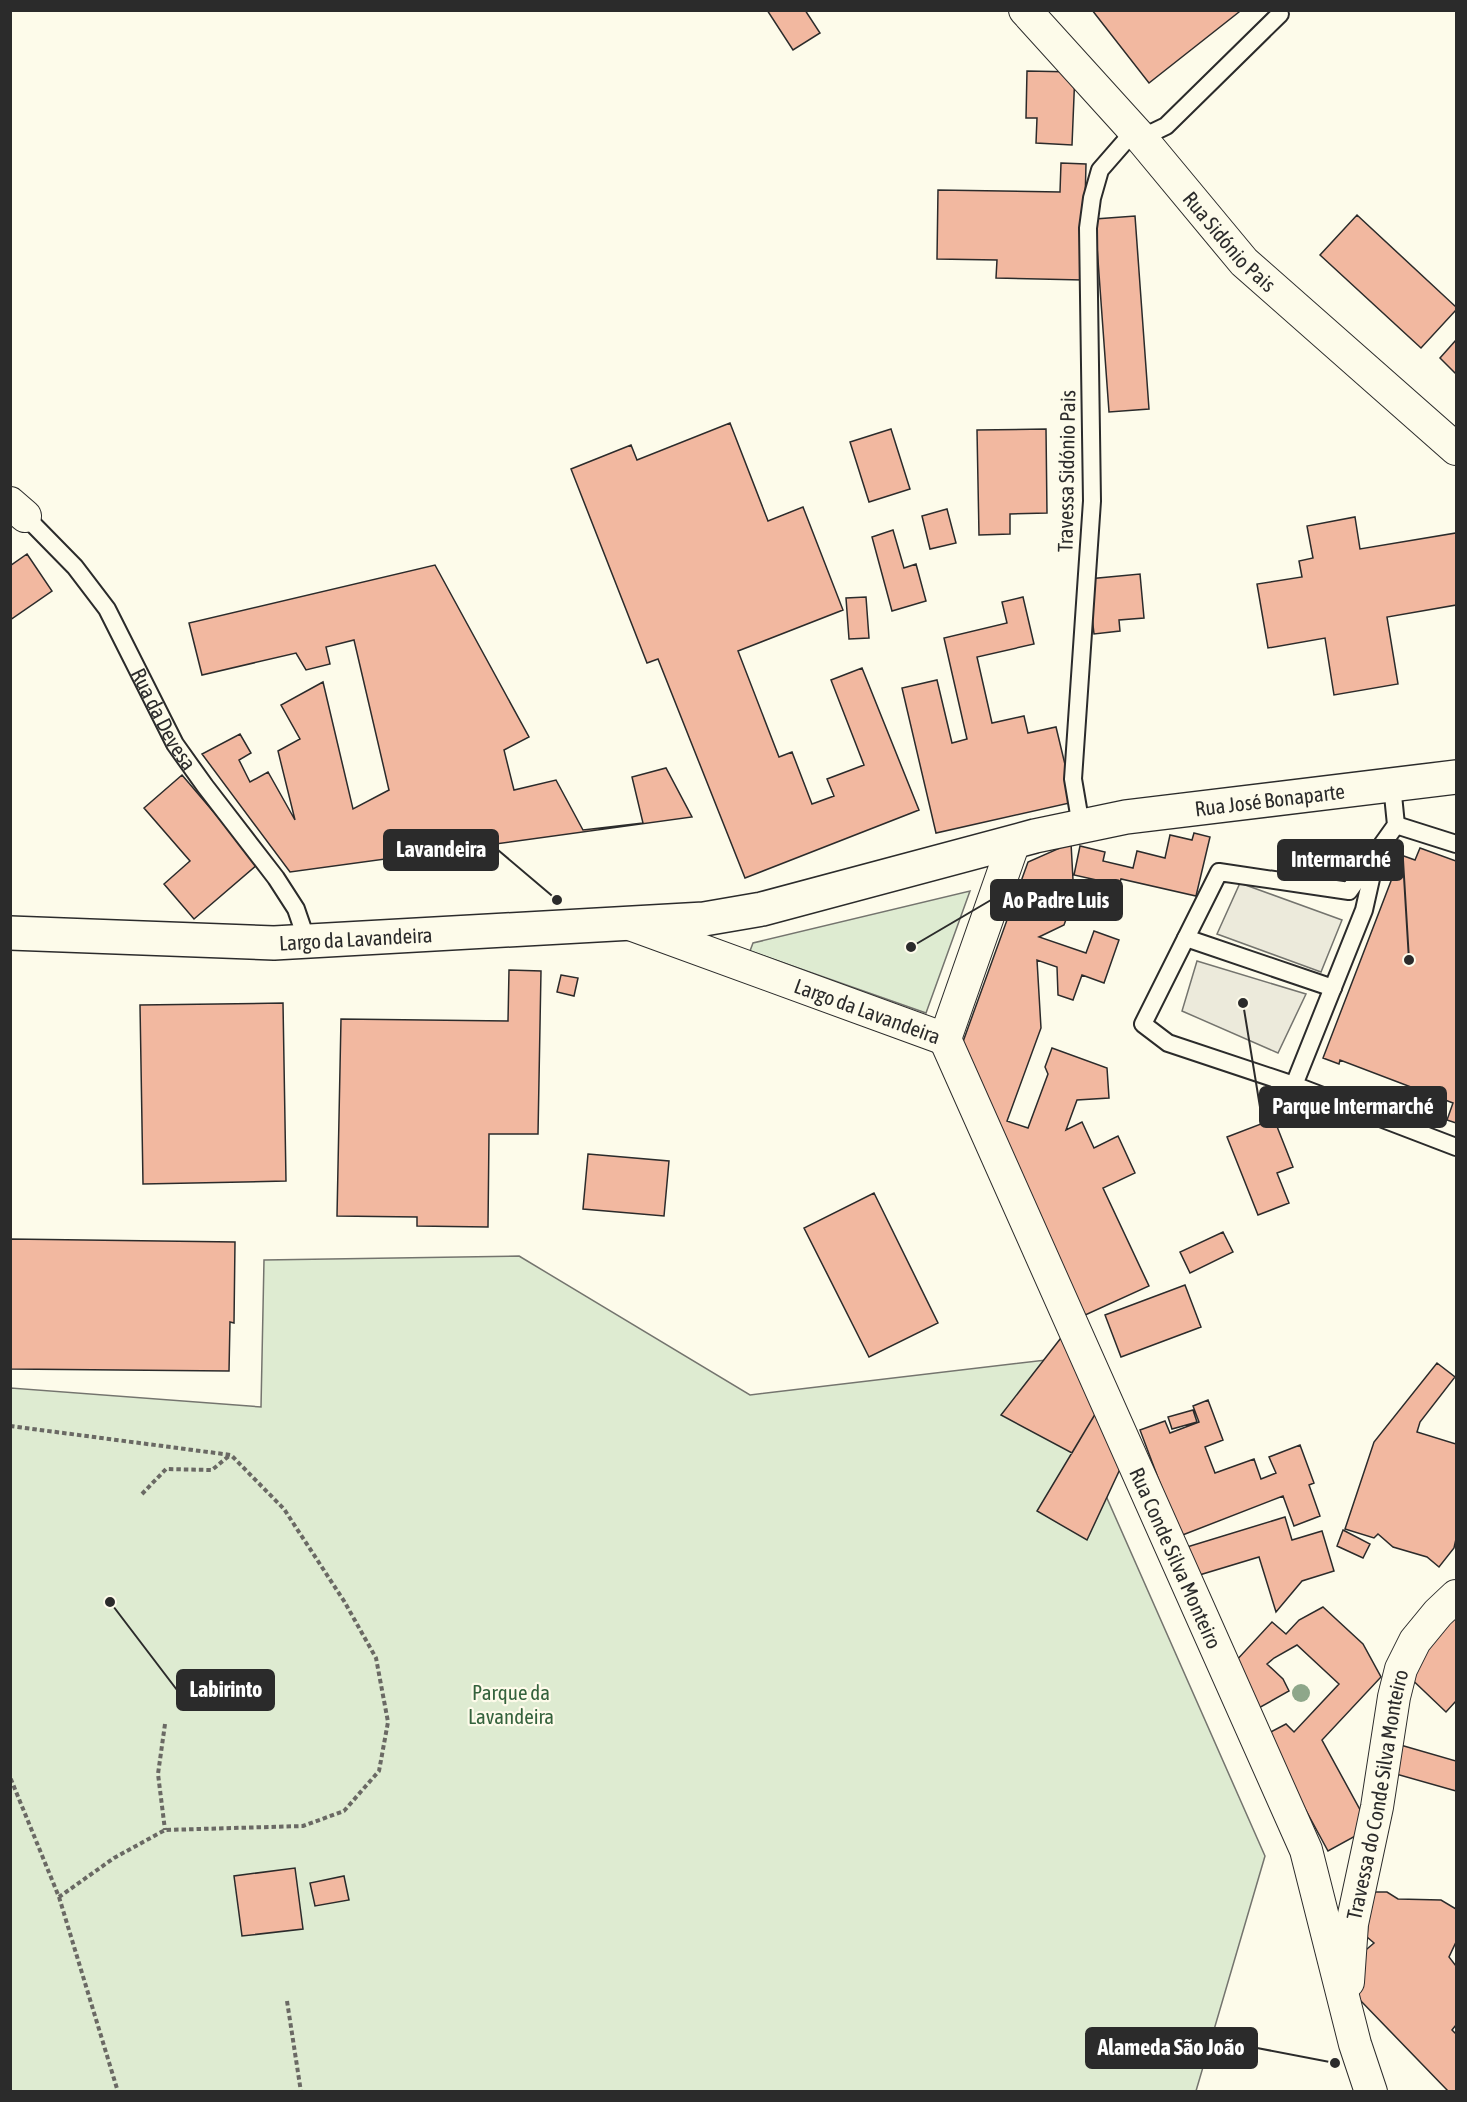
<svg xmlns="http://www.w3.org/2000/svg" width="1467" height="2102" viewBox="0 0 1467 2102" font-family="'Asap Condensed',sans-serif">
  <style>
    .green { fill: #deebd1; stroke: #74746e; stroke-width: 1.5 }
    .parking { fill: #eceadb; stroke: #74746e; stroke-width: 1.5 }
    .building { fill: #f2b8a0; stroke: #2b2b2b; stroke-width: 1.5 }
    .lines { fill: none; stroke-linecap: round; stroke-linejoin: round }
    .service-casing { stroke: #2b2b2b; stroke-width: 20 }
    .minor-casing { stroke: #2b2b2b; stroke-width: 34 }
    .secondary-casing { stroke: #2b2b2b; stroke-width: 36 }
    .path { stroke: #6a6964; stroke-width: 4; stroke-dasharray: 4.5 3; stroke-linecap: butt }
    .service { stroke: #fdfbea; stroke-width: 16 }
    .minor { stroke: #fdfbea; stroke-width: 32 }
    .secondary { stroke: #fdfbea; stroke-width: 33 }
    .tree { fill: #8ea78a }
    .labels { text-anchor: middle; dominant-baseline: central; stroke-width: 4.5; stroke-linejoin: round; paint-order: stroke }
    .street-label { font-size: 21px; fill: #2b2b2b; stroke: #fdfbea }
    .park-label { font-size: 21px; fill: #34623c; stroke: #fdfbea }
    .leader { fill: none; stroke: #2b2b2b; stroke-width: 2 }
    .callout-dot { fill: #2b2b2b; stroke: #fdfbea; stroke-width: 2 }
    .callout { fill: #2b2b2b; stroke: #2b2b2b; stroke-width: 2 }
    .callout-label { font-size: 22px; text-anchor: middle; font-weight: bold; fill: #fff }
  </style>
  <rect width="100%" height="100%" fill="#fdfbea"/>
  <!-- green -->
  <path class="green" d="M970 891 926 1013 750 951 753 943Z
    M519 1256 750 1395 1046 1360 1265 1856 1196 2091H11V1388L261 1407 264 1260Z"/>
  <!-- parking -->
  <path class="parking" d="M1240 883 1342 920 1321 972 1217 934Z
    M1197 961 1306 994 1278 1053 1182 1011Z"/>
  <!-- building -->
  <path class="building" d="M767 10H805L820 33 793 50Z
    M1092 10H1237L1239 12 1149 83Z
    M1027 71 1075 72 1072 145 1036 143 1037 118H1026Z
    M1061 163 1086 164 1083 280 996 278 997 260 937 259 938 190 1060 192Z
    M1357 215 1456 307V310L1421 348 1320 255Z
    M1135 216 1149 409 1109 412 1095 219Z
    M1456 340V374L1440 358Z
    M730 423 768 521 803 507 843 610 738 651 779 757 792 752 812 804 834 796 827 779 864 765 831 680 862 668 919 810 745 878 658 659 647 663 571 469 631 445 637 460Z
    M891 429 910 489 869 502 850 442Z
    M1046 429 1047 513 1010 514V534L979 535 977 430Z
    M947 509 956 543 930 549 922 516Z
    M1355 517 1360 549 1456 533V605L1387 617 1398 684 1334 695 1325 638 1268 648 1257 584 1302 577 1299 561 1313 558 1307 526Z
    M893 530 904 568 916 564 926 601 892 611 872 537Z
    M27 554 52 591 10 620V566Z
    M435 565 529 737 504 750 514 790 556 780 583 830 643 823 632 777 666 768 692 817 290 872 202 754 240 734 251 753 239 760 250 782 268 772 295 820 278 751 300 739 281 705 323 682 353 809 389 790 354 640 326 647 330 664 306 670 296 653 202 675 189 623Z
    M1140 574 1144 618 1119 620 1120 631 1094 634 1088 579Z
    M866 597 869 638 849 639 846 598Z
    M1023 597 1034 644 977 657 992 723 1024 716 1028 733 1056 727 1074 802 936 833 902 688 937 680 952 743 967 739 944 638 1007 623 1002 602Z
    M182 775 258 864 194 919 164 884 190 861 144 808Z
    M1194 833 1210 837 1196 896 1121 879 1119 885 1074 875 1080 846 1105 852 1103 861 1133 868 1137 851 1165 858 1170 835 1192 840Z
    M1071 843 1074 898 1064 925 1039 937 1086 953 1094 931 1119 940 1104 983 1082 975 1073 1000 1058 995 1057 967 1037 960 1041 1028 1007 1121 1028 1128 1048 1074 1045 1067 1052 1048 1107 1068 1109 1098 1077 1100 1066 1130 1082 1122 1094 1148 1118 1136 1135 1173 1103 1188 1149 1286 1083 1316 960 1050 1028 862Z
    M1420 848 1456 861V1123L1447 1120 1453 1103 1340 1060 1339 1064 1323 1058 1401 855 1415 860Z
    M509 970 541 971 538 1134H489L488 1227 417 1226V1217L337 1216 341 1019 508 1021Z
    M561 975 578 978 574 996 557 992Z
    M283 1003 286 1181 143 1184 140 1005Z
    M1274 1119 1293 1167 1277 1173 1289 1203 1258 1215 1227 1137Z
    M588 1154 669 1161 664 1216 583 1209Z
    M874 1193 938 1323 869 1357 804 1228Z
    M1223 1232 1233 1252 1190 1273 1180 1252Z
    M10 1239 235 1242 234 1323 230 1322 229 1371 10 1369Z
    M1185 1285 1201 1327 1121 1357 1105 1315Z
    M1064 1334 1097 1411 1072 1453 1001 1415Z
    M1437 1363 1455 1377 1420 1422 1417 1432 1456 1444V1539L1454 1548 1439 1567 1427 1557 1393 1547 1378 1534 1374 1538 1345 1529 1374 1442Z
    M1208 1400 1223 1440 1205 1447 1215 1473 1254 1459 1261 1479 1276 1473 1269 1457 1300 1445 1314 1483 1309 1485 1320 1516 1294 1526 1283 1496 1180 1536 1140 1430 1165 1421 1170 1433 1199 1422 1193 1406Z
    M1193 1410 1197 1422 1172 1429 1168 1417Z
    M1097 1411 1121 1467 1087 1540 1037 1511Z
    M1285 1517 1292 1540 1322 1531 1334 1571 1302 1581 1276 1612 1259 1557 1196 1576 1187 1547Z
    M1343 1530 1370 1544 1363 1558 1337 1546Z
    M1323 1607 1363 1644 1381 1677 1322 1740 1370 1828 1328 1851 1265 1735 1286 1724 1294 1732 1339 1684 1297 1645 1274 1658 1267 1664 1283 1679 1289 1691 1257 1709 1233 1664 1272 1622 1286 1634 1299 1620Z
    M1456 1614V1701L1446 1712 1403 1671Z
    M1397 1744 1456 1761V1791L1389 1772Z
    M295 1868 303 1929 242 1936 234 1876Z
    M344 1876 349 1900 315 1906 310 1883Z
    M1370 1892H1387L1398 1899 1441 1900 1456 1909V1942L1449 1957 1456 1966V2025L1452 2030 1456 2034V2092H1449L1359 1999 1361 1954 1374 1943 1367 1937Z"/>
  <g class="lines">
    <defs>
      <g id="service">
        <path d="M1141 138 1166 126 1280 14"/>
        <path id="s1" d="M25 516 75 567 107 609 175 744 205 786 276 878 296 909 307 941"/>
        <path d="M1392 785 1396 825 1349 891 1219 872 1143 1024 1168 1043 1294 1085 1456 1147"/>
        <path d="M1396 825 1456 844"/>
        <path d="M1081 826 1073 779 1092 501 1088 228 1092 198 1100 170 1134 131"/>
        <path d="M1186 938 1333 988"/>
        <path d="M1294 1085 1364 910 1375 861"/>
      </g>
      <g id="minor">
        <path id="s2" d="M1025 10 1141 138 1244 262 1456 449"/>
        <path d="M10 503 25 516"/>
        <path id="s3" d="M627 923 945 1039"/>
        <path id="s4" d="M945 1039 1306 1850 1355 2044 1371 2092"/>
        <path d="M945 1039 1014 842"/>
        <path id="s5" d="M1348 1982 1352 1924 1377 1807 1394 1697 1401 1669 1415 1641 1438 1613 1456 1596"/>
      </g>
      <g id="secondary">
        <path id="s6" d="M10 933 274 943 704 919 762 909 1035 836 1126 817 1456 777"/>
      </g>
    </defs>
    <!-- service casing -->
    <use href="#service" class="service-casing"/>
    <!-- minor casing -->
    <use href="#minor" class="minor-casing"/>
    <!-- secondary casing -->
    <use href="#secondary" class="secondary-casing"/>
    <!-- path -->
    <path class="path" d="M10 1426 231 1455 284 1509 344 1601 376 1658 388 1722 379 1771 344 1811 303 1826 165 1830 114 1858 59 1897 10 1777
      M142 1494 166 1469 212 1470 230 1455
      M165 1724 158 1774 165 1830
      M59 1897 118 2092
      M287 2001 301 2092"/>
    <!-- service -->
    <use href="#service" class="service"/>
    <!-- minor -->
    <use href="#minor" class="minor"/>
    <!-- secondary -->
    <use href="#secondary" class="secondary"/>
  </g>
  <!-- trees -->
  <circle class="tree" cx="1301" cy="1693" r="9"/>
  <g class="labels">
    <!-- street labels -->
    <g class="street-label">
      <text stroke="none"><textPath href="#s2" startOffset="309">Rua Sidónio Pais</textPath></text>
      <text transform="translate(1066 471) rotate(-89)">Travessa Sidónio Pais</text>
      <text stroke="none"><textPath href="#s1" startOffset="248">Rua da Devesa</textPath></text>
      <text stroke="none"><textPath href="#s6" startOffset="1274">Rua José Bonaparte</textPath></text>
      <text stroke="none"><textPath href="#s6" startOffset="346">Largo da Lavandeira</textPath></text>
      <text stroke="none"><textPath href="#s3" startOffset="256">Largo da Lavandeira</textPath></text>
      <text stroke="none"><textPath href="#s4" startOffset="568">Rua Conde Silva Monteiro</textPath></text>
      <text stroke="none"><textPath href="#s5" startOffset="190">Travessa do Conde Silva Monteiro</textPath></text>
    </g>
    <!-- park labels -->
    <g class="park-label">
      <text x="511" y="1692">Parque da<tspan x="511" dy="24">Lavandeira</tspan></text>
    </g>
  </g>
  <!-- callouts -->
  <path class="leader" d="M557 900L498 850M1409 960L1403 860M911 947L991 900M1243 1003L1260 1107M110 1602L177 1690M1335 2063L1257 2048"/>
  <g class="callout-dot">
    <circle cx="557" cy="900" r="6"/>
    <circle cx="1409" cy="960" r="6"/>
    <circle cx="911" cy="947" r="6"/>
    <circle cx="1243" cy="1003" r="6"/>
    <circle cx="110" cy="1602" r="6"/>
    <circle cx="1335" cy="2063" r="6"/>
  </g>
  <g class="callout">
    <rect x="384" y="830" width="114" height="40" rx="6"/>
    <rect x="1278" y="840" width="125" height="40" rx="6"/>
    <rect x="991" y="880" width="131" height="40" rx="6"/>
    <rect x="1260" y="1087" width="186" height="40" rx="6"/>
    <rect x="177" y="1670" width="97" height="40" rx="6"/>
    <rect x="1086" y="2028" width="171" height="40" rx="6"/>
  </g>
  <g class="callout-label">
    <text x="441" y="857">Lavandeira</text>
    <text x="1341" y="867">Intermarché</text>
    <text x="1056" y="908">Ao Padre Luis</text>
    <text x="1353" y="1114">Parque Intermarché</text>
    <text x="226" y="1697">Labirinto</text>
    <text x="1171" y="2055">Alameda São João</text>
  </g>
  <!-- border -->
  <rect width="1467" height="2102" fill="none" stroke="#2b2b2b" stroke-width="24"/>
</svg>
